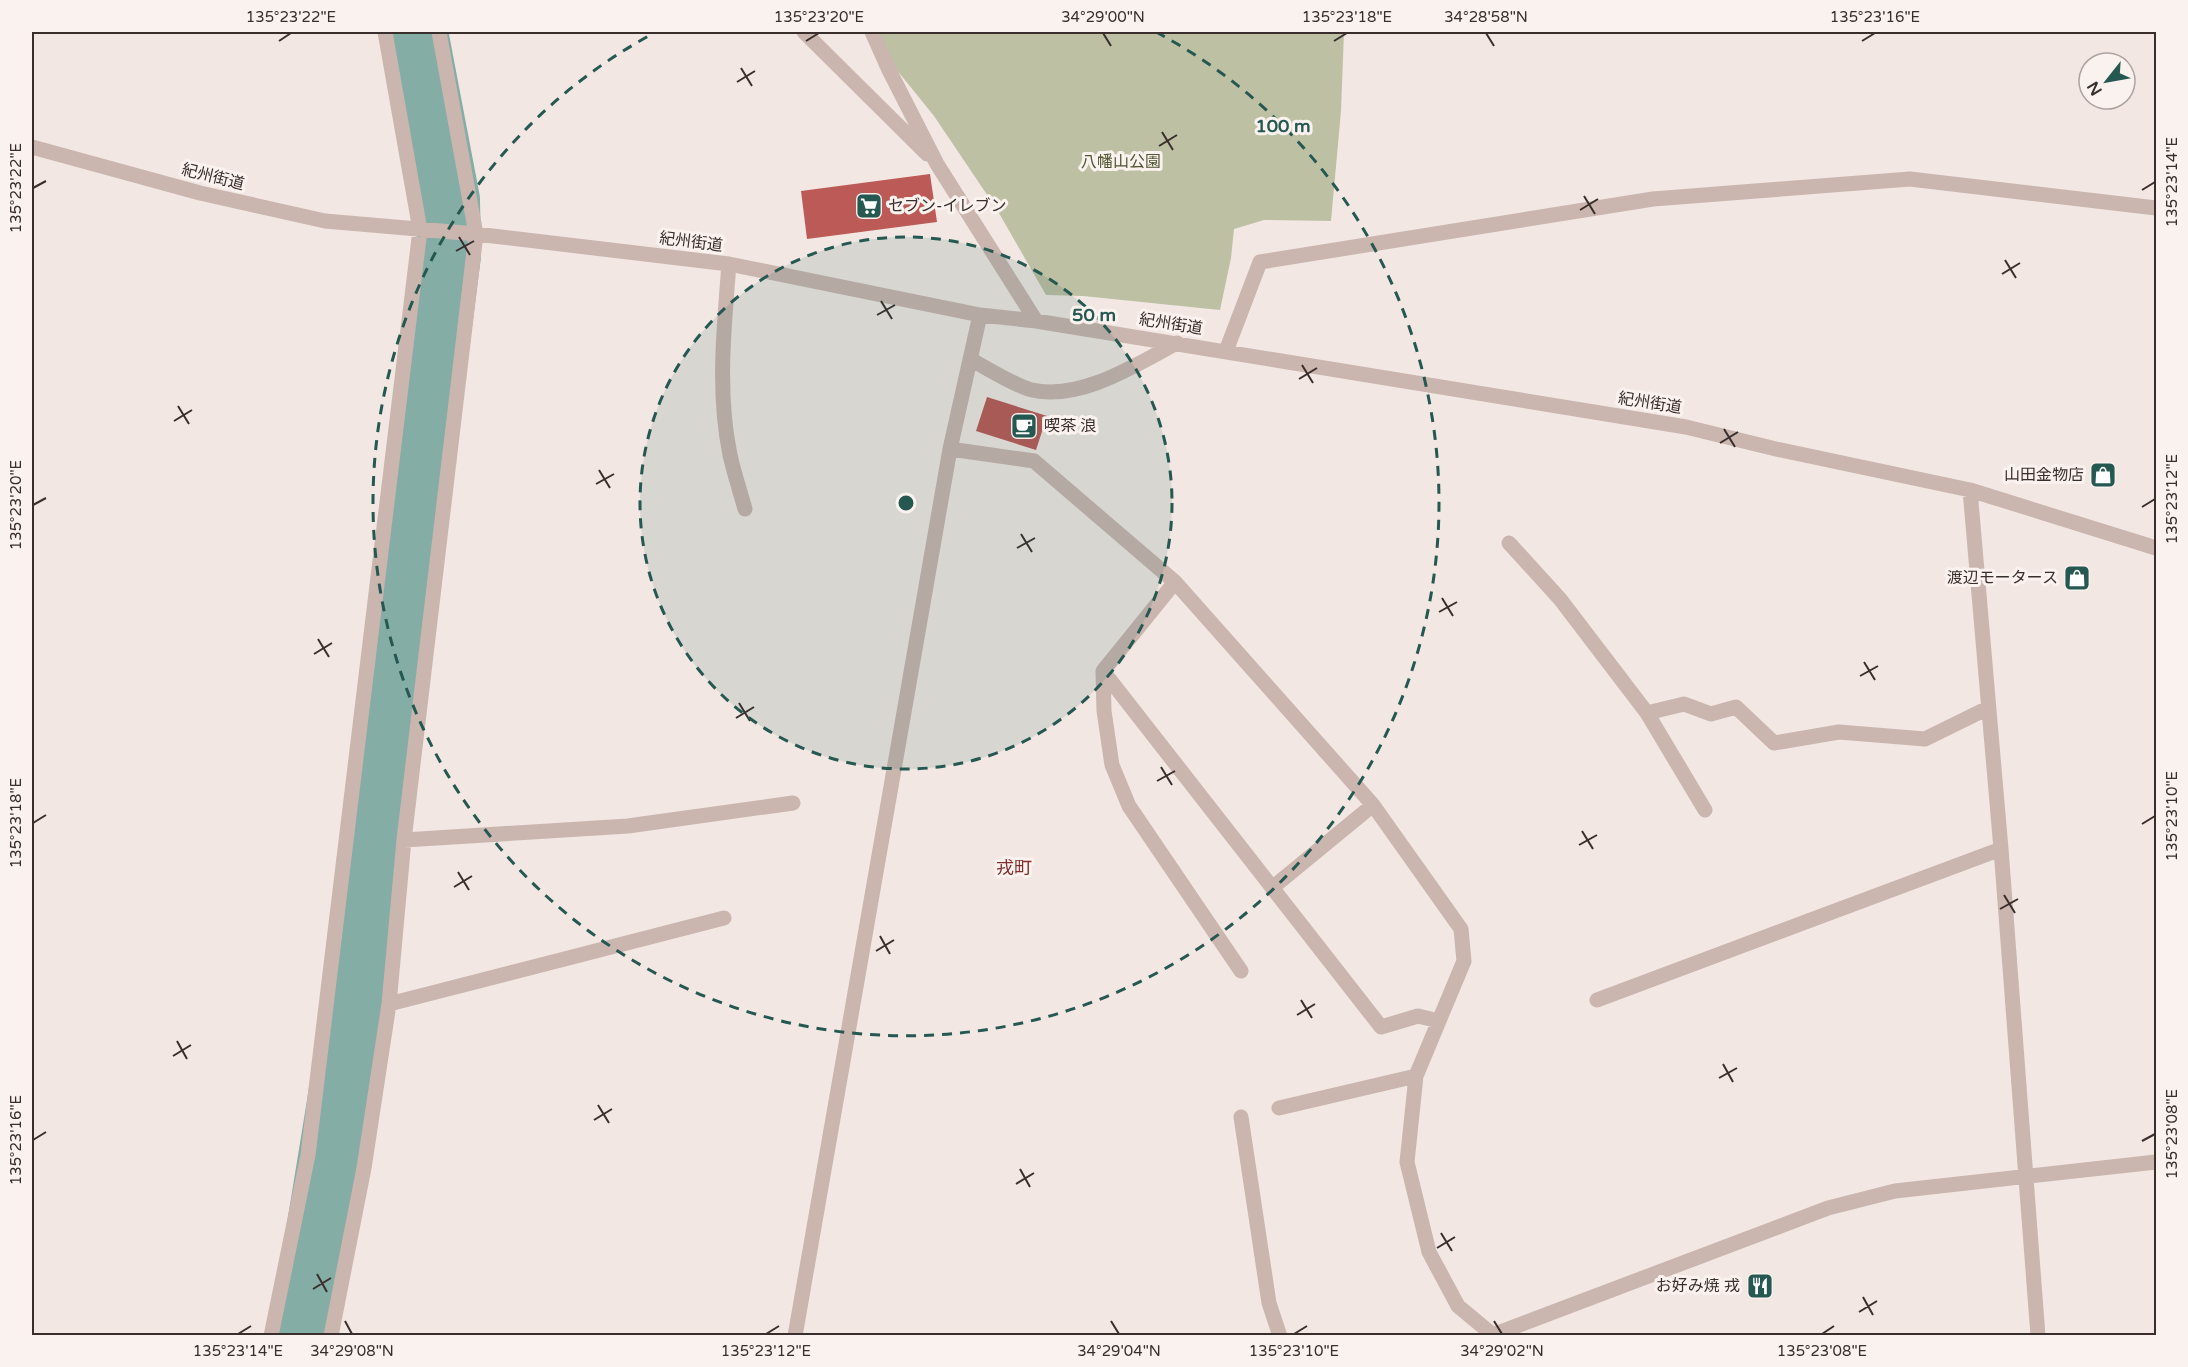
<svg xmlns="http://www.w3.org/2000/svg" width="2188" height="1367" viewBox="0 0 2188 1367" font-family="'Varela Round','Noto Sans JP',sans-serif">
  <style>
    .green { fill: #bdc0a3 }
    .lines { fill: none; stroke-linecap: round; stroke-linejoin: round }
    .river { stroke: #84ada6; stroke-width: 64 }
    .building { fill: #bb5a57 }
    .minor { stroke: #cab5af; stroke-width: 15 }
    .ticks { fill: none; stroke: #392e2c; stroke-width: 2 }
    .ring { fill: none; stroke: #255850; stroke-width: 3; stroke-dasharray: 10 8 }
    .labels { text-anchor: middle; dominant-baseline: central; stroke-width: 6; stroke-linejoin: round; paint-order: stroke }
    .park-label { font-size: 16px; fill: #505532; stroke: #faf2ef }
    .street-label { font-size: 16px; fill: #392e2c; stroke: #faf2ef }
    .poi-label { font-size: 16px; fill: #392e2c; stroke: #faf2ef; text-anchor: end }
    .neighbourhood-label { font-size: 18px; fill: #812e2d; stroke: #faf2ef }
    .centre { fill: #255850; stroke: #faf2ef; stroke-width: 3 }
    .ring-label { font-size: 18px; text-anchor: middle; font-weight: bold; fill: #255850; stroke: #faf2ef; stroke-width: 6; stroke-linejoin: round; paint-order: stroke }
    .neatline { fill: none; stroke: #392e2c; stroke-width: 2 }
    .ticks-label { font-size: 15px; text-anchor: middle; fill: #392e2c }
  </style>
  <rect width="100%" height="100%" fill="#f2e7e3"/>
  <!-- green -->
  <path class="green" d="M870 32H1344L1341 111 1331 221 1264 220 1234 229 1231 258 1220 310 1083 296 1046 295 996 208 934 116 875 43Z"/>
  <g class="lines">
    <!-- river -->
    <path class="river" d="M301 1336 344 1072 449 255 448 200 416 32"/>
  </g>
  <!-- building -->
  <path class="building" d="M930 174 937 222 807 239 801 191Z
    M987 397 1047 416 1036 450 976 431Z"/>
  <g class="lines">
    <!-- minor -->
    <path class="minor" d="M804 32 927 154
      M872 32 888 68 937 164 1036 321
      M32 147 200 193 325 221 476 234 729 264 980 315 1036 321 1686 427 1776 449 1970 490 2156 548
      M729 264C724 328 717 392 730 455 734 473 740 491 745 509
      M1226 351 1260 262 1653 199 1910 179 2156 208
      M970 359C985 367 1017 387 1032 390 1080 401 1136 365 1177 343
      M950 449 1034 461 1175 582 1373 805 1461 929 1464 961 1416 1076 1407 1162 1429 1252 1458 1306 1494 1336
      M1970 490 2001 849 2038 1336
      M1509 543 1560 599 1647 713 1705 810
      M1175 582 1103 671 1104 711 1112 765 1129 806 1241 971
      M1103 671 1381 1027 1418 1016 1439 1021
      M1647 713 1684 704 1711 714 1736 707 1774 743 1839 732 1925 739 1988 708
      M404 840 628 826 793 803
      M1272 888 1373 805
      M1597 1000 2001 849
      M389 1004 724 918
      M1279 1108 1416 1076
      M1241 1117 1269 1303 1280 1336
      M271 1336 308 1155 420 230 385 32
      M331 1336 364 1168 389 1004 404 840 476 234 439 32
      M795 1336 950 449 980 315
      M1490 1336 1828 1208 1895 1191 2156 1162"/>
  </g>
  <!-- ticks -->
  <path class="ticks" d="M1103 33 1111 46M1486 33 1494 46M279 41 291 33M806 41 819 33M1334 41 1347 33M1862 41 1875 33M741 68 752 86M737 82 755 71M1162 132 1173 150M1159 146 1177 135M33 188 46 181M2142 190 2155 182M1584 196 1595 214M1580 210 1598 199M459 237 470 255M456 251 474 241M2005 260 2016 278M2002 274 2020 263M881 301 892 319M877 315 895 305M1302 365 1313 383M1299 379 1317 368M178 406 189 424M174 421 192 410M1724 429 1735 447M1720 443 1738 432M599 470 610 488M596 484 614 474M33 505 46 498M2142 507 2155 499M1021 534 1032 552M1017 548 1035 538M1442 598 1453 616M1439 612 1457 602M318 639 329 657M314 654 332 643M1864 662 1875 680M1860 676 1878 666M739 703 750 721M736 718 754 707M1161 767 1172 785M1157 781 1175 771M33 823 46 815M2142 824 2155 816M1582 831 1593 849M1579 845 1597 835M458 872 469 890M454 887 472 876M2004 895 2015 913M2000 909 2018 899M880 936 890 954M876 951 894 940M1301 1000 1312 1018M1297 1015 1315 1004M177 1041 187 1059M173 1056 191 1045M1723 1064 1733 1082M1719 1078 1737 1068M598 1105 609 1123M594 1120 612 1109M33 1140 46 1132M2142 1141 2155 1134M1020 1169 1030 1187M1016 1184 1034 1173M1441 1233 1452 1251M1437 1248 1455 1237M317 1274 327 1292M313 1289 331 1278M1863 1297 1873 1315M1859 1312 1877 1301M345 1321 352 1334M1111 1321 1119 1334M1494 1321 1502 1334M238 1334 251 1326M766 1334 779 1326M1294 1334 1307 1326M1822 1334 1834 1326"/>
  <!-- distance rings -->
  <circle cx="906" cy="503" r="266" fill="#255850" fill-opacity=".12"/>
  <g class="ring">
    <circle cx="906" cy="503" r="266"/>
    <path d="M1156 32A533 533 0 1 1 656 32"/>
  </g>
  <!-- icons -->
  <defs>
    <symbol id="supermarket-square" viewBox="-11 -11 22 22"><rect x="-9" y="-9" width="18" height="18" rx="4" fill="#255850" stroke="#faf2ef"/><path d="M-6-5.5h2.5l.6 2H6L4.5 2H-2.5L-4.4-4H-6ZM-1.5 3.2a1.3 1.3 0 1 0 .1 0ZM3 3.2a1.3 1.3 0 1 0 .1 0Z" fill="#fff"/></symbol>
    <symbol id="cafe-square" viewBox="-11 -11 22 22"><rect x="-9" y="-9" width="18" height="18" rx="4" fill="#255850" stroke="#faf2ef"/><path d="M-5.5-4.5H6V0H3Q3 3.5 0 3.5H-2.5Q-5.5 3.5-5.5 0ZM3-3.2v2h1.7v-2ZM-6 4.5H4V6H-6Z" fill="#fff"/></symbol>
    <symbol id="shop-square" viewBox="-11 -11 22 22"><rect x="-9" y="-9" width="18" height="18" rx="4" fill="#255850" stroke="#faf2ef"/><path d="M-5-2.5h2.3a2.7 3.5 0 0 1 5.4 0H5L5.5 6h-11ZM-1.5-2.5h3a1.5 2.3 0 0 0-3 0Z" fill="#fff"/></symbol>
    <symbol id="restaurant-square" viewBox="-11 -11 22 22"><rect x="-9" y="-9" width="18" height="18" rx="4" fill="#255850" stroke="#faf2ef"/><path d="M-5-6h1v4h1v-4h1v4h1v-4h1v5L-1.5 .5V6h-2V.5L-5-1ZM5-6V6H3V1.5H1.5Q1.5-4 5-6Z" fill="#fff"/></symbol>
  </defs>
  <g fill-rule="evenodd">
    <use href="#supermarket-square" x="854" y="191" width="30" height="30"/>
    <use href="#cafe-square" x="1009" y="411" width="30" height="30"/>
    <use href="#shop-square" x="2088" y="460" width="30" height="30"/>
    <use href="#shop-square" x="2062" y="563" width="30" height="30"/>
    <use href="#restaurant-square" x="1745" y="1271" width="30" height="30"/>
  </g>
  <g class="labels">
    <!-- park labels -->
    <g class="park-label">
      <text x="1121" y="162">八幡山公園</text>
    </g>
    <!-- street labels -->
    <g class="street-label">
      <text transform="translate(213 177) rotate(14)">紀州街道</text>
      <text transform="translate(691 242) rotate(7)">紀州街道</text>
      <text transform="translate(1171 324) rotate(9)">紀州街道</text>
      <text transform="translate(1650 403) rotate(9)">紀州街道</text>
    </g>
    <!-- poi labels -->
    <g class="poi-label">
      <text x="888" y="206" text-anchor="start">セブン-イレブン</text>
      <text x="1044" y="426" text-anchor="start">喫茶 浪</text>
      <text x="2084" y="475">山田金物店</text>
      <text x="2058" y="578">渡辺モータース</text>
      <text x="1740" y="1286">お好み焼 戎</text>
    </g>
    <!-- neighbourhood labels -->
    <g class="neighbourhood-label">
      <text x="1014" y="868">戎町</text>
    </g>
  </g>
  <circle cx="906" cy="503" r="9" class="centre"/>
  <g class="ring-label">
    <text x="1283" y="132">100 m</text>
    <text x="1094" y="321">50 m</text>
  </g>
  <!-- border -->
  <rect width="2188" height="1367" fill="none" stroke="#faf2ef" stroke-width="66"/>
  <!-- north arrow -->
  <g transform="translate(2107 81) rotate(239)"><circle r="28" fill="#faf2ef" stroke="#ada4a1" stroke-width="1.5"/>
  <path d="M0-4.5L10 22L0 15L-10 22Z" fill="#255850"/>
  <text y="-9" font-size="16" font-weight="bold" text-anchor="middle" fill="#392e2c">N</text>
  </g>
  <rect x="33" y="33" width="2122" height="1301" class="neatline"/>
  <g class="ticks-label">
    <text x="291" y="22">135°23'22"E</text>
    <text x="819" y="22">135°23'20"E</text>
    <text x="1103" y="22">34°29'00"N</text>
    <text x="1347" y="22">135°23'18"E</text>
    <text x="1486" y="22">34°28'58"N</text>
    <text x="1875" y="22">135°23'16"E</text>
    <text transform="translate(2172 182) rotate(-90)" y="5">135°23'14"E</text>
    <text transform="translate(16 188) rotate(-90)" y="5">135°23'22"E</text>
    <text transform="translate(2172 499) rotate(-90)" y="5">135°23'12"E</text>
    <text transform="translate(16 505) rotate(-90)" y="5">135°23'20"E</text>
    <text transform="translate(2172 816) rotate(-90)" y="5">135°23'10"E</text>
    <text transform="translate(16 823) rotate(-90)" y="5">135°23'18"E</text>
    <text transform="translate(2172 1134) rotate(-90)" y="5">135°23'08"E</text>
    <text transform="translate(16 1140) rotate(-90)" y="5">135°23'16"E</text>
    <text x="238" y="1356">135°23'14"E</text>
    <text x="352" y="1356">34°29'08"N</text>
    <text x="766" y="1356">135°23'12"E</text>
    <text x="1119" y="1356">34°29'04"N</text>
    <text x="1294" y="1356">135°23'10"E</text>
    <text x="1502" y="1356">34°29'02"N</text>
    <text x="1822" y="1356">135°23'08"E</text>
  </g>
</svg>
